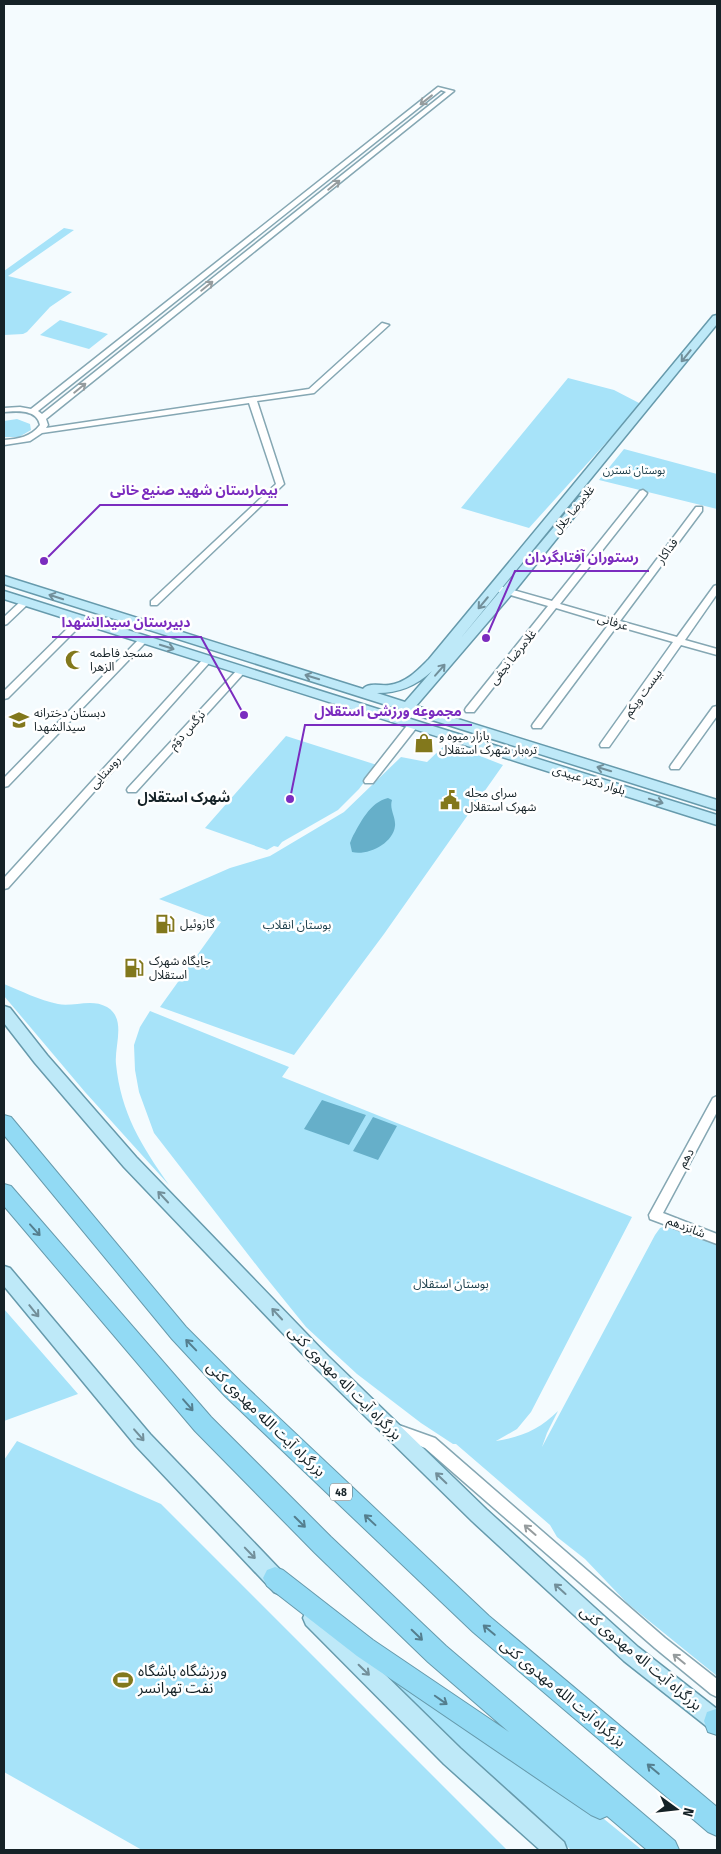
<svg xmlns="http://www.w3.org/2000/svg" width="721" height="1854" viewBox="0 0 721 1854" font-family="'Fira Sans Condensed','Noto Sans Arabic',sans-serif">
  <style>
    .green { fill: #a7e3f9 }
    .water { fill: #66afc9 }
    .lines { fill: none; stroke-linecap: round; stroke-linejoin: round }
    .minor-casing { stroke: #85a7b3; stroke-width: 3 }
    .major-casing { stroke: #669aac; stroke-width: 3 }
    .highway-casing { stroke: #669aac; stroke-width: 2 }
    .minor { fill: #fff; fill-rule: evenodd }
    .major { fill: #bee9f8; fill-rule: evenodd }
    .highway { fill: #92daf4; fill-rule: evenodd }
    .oneway { stroke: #969c9e }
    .oneway2 { stroke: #728f9a }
    .oneway3 { stroke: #547e8e }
    .labels { text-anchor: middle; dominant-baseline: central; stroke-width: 5; stroke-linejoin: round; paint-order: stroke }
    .far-park-label { font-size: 11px; fill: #1a3c48; stroke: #fff }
    .far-street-label { font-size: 11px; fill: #152227; stroke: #fff }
    .shield { fill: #fff; stroke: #5b6468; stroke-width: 1 }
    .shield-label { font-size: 11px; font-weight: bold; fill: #152227 }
    .street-label { font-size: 12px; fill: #152227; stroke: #fff }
    .poi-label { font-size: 12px; fill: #152227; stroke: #fff; text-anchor: start }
    .park-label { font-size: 12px; fill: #1a3c48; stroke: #fff }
    .neighbourhood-label { font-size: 14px; font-weight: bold; fill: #152227; stroke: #fff }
    .near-street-label { font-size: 15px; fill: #152227; stroke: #fff }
    .near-poi-label { font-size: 15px; fill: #152227; stroke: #fff; text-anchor: start }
    .leader { fill: none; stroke: #7b2cbf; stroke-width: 2 }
    .callout-dot { fill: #7b2cbf; stroke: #fff; stroke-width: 2 }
    .callout-label { font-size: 14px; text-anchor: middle; font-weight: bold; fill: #7b2cbf; stroke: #fff; stroke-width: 5; stroke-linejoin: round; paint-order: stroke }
  </style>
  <rect width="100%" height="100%" fill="#f4fbfe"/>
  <!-- green -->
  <path class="green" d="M64 228 74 230 8 276 72 292 50 307 27 332 23 334 4 335V271Z
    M60 320 108 334 89 349 40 335Z
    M568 378 614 390 641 404 529 528 461 508Z
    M17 419 30 424 31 430 19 437H4V421Z
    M624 449 717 474V509L599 480Z
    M286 736 377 765 359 789 338 810 282 842 278 847 274 846 267 850 205 828Z
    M447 743 503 765 384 934 294 1055 160 1007 221 922 159 899 230 868 270 856 344 812 401 757 427 762Z
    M4 984C21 991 39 1000 58 1004 73 1007 92 998 107 1007 127 1019 114 1046 116 1064 121 1113 141 1145 169 1185L85 1092 4 996Z
    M150 1011 289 1067 282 1077 632 1217 531 1412 517 1429 496 1441C522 1437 540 1429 558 1411L547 1433 542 1447 655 1235 660 1228 666 1226 717 1245V1676L627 1603 585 1559 557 1537 550 1525 456 1444H453L421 1423 357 1374 306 1327 264 1275 154 1133 139 1092 135 1070 134 1045 140 1027Z
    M4 1309 78 1394 4 1421Z
    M17 1441 161 1504 507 1850H142L4 1772V1460Z
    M362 1654 593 1810 642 1850H571L459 1747Z"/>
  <!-- water -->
  <path class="water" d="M388 798 392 800C389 809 396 817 395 826 393 844 367 856 352 852L350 843 352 838C360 823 370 802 388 798Z
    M322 1100 366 1115 349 1145 304 1129Z
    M373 1117 397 1126 378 1160 353 1151Z"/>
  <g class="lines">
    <defs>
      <path id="minor" d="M438 87 454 91 46 419 48 425 46 428 309 389 382 323 389 325 314 393 257 401 284 484 157 605H151V601L276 484 249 403 42 433 30 441 4 445V440C18 439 31 437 40 425 37 409 16 411 4 412V408L20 407 31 409ZM441 90 446 92 42 414 38 411Z
        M643 490 647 493 646 495 560 604 612 619 696 507H702V511L620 621 677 637 714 586 717 585V594L685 640 717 649V655L681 645 609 747H601L600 745 601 743 673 642 617 626 541 728H533L532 726 533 724 609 624 556 608 474 712H466L465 710 466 708 548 606 493 590V586H499L552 601 640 491Z
        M25 599 28 600V604L7 624 4 625V617L22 600Z
        M81 617 84 618V622L8 698 4 699V691L78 618Z
        M143 637 146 638V642L8 786 4 787V778L140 638Z
        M207 657 212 660 210 662 8 888 4 889V878L204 658Z
        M241 668 246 671 244 673 136 792H128L127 790 128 788 238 669Z
        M717 706V716L679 769H671L670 767 671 765 713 707Z
        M413 722 418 725 417 727 373 783H365L364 781 365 779 409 723Z
        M717 1096V1112L663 1213 717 1234V1244L650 1219 649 1215 713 1098Z
        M393 1423 435 1438 665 1638 717 1679V1697L711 1694 655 1648 425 1448 388 1433 386 1429 388 1425Z"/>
      <path id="major" d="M717 315V324L460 639 579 497H587L589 499 587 501 517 588 416 706 717 800V810L410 713 404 717 717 815V825L4 599V591L397 715 399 709 4 584V576L363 689C369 682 381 686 389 685 406 683 418 670 429 659L713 316ZM432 671 405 702 377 693C399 693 416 686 432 671Z
        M4 1006 10 1008 47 1055 136 1157 328 1356 486 1509 638 1647 717 1709V1732L710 1729 624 1661 472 1521 316 1368 124 1167 35 1063 4 1023Z
        M4 1266 10 1268 150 1434 288 1578 291 1585 288 1592 281 1595 274 1592 136 1446 4 1286Z
        M313 1608 320 1611 460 1748 564 1842 567 1850H540L444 1764 306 1625 303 1618 306 1611Z"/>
      <path id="highway" d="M4 1115 11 1117 186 1327 241 1382 489 1616 717 1807V1836L708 1832 473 1632 225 1396 172 1339 4 1135Z
        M4 1184 11 1186 211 1417 331 1537 446 1646 675 1841 679 1850H647L607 1816 600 1819 591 1815 357 1656 267 1586 263 1578 267 1570 275 1567 283 1570 373 1640 509 1732 428 1662 315 1553 195 1431 4 1206Z
        M716 1709H717V1735L708 1732 704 1721 707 1712Z"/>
    </defs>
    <!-- minor casing -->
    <use href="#minor" class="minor-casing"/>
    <!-- major casing -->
    <use href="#major" class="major-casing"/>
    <!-- highway casing -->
    <use href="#highway" class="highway-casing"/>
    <!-- minor -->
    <use href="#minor" class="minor"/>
    <!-- major -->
    <use href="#major" class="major"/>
    <!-- highway -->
    <use href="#highway" class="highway"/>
  </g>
  <!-- one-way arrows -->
  <defs><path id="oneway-shaft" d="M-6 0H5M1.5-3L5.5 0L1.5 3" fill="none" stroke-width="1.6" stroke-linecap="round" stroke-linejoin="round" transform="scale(1.25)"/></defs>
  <g class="oneway">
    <use href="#oneway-shaft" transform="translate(426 100) rotate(142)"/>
    <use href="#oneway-shaft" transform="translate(334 185) rotate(-39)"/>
    <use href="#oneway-shaft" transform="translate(207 286) rotate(-39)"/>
    <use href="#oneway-shaft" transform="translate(80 388) rotate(-39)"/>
    <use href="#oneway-shaft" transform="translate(530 1530) rotate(-139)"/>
    <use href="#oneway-shaft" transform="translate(679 1659) rotate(-141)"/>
  </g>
  <g class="oneway2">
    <use href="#oneway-shaft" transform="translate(686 356) rotate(129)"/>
    <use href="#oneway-shaft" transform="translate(56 597) rotate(-162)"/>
    <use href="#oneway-shaft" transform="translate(483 603) rotate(130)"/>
    <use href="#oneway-shaft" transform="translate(167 647) rotate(17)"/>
    <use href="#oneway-shaft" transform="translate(440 670) rotate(-49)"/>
    <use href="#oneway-shaft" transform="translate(312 677) rotate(-163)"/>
    <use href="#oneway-shaft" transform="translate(604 769) rotate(-163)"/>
    <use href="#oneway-shaft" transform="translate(656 801) rotate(17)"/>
    <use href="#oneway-shaft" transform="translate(163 1197) rotate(-133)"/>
    <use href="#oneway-shaft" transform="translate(34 1311) rotate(51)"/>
    <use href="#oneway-shaft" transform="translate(277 1314) rotate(-133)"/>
    <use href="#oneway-shaft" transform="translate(139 1435) rotate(49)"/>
    <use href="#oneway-shaft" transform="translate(441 1478) rotate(-136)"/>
    <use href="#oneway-shaft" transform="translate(250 1553) rotate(46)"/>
    <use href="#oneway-shaft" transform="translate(560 1589) rotate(-138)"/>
    <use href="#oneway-shaft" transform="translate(364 1670) rotate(44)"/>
  </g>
  <g class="oneway3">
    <use href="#oneway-shaft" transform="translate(35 1230) rotate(48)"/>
    <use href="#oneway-shaft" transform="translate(191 1345) rotate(-134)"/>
    <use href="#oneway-shaft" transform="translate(188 1405) rotate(49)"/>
    <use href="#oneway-shaft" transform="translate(370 1520) rotate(-137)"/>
    <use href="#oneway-shaft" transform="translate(300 1522) rotate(45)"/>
    <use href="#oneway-shaft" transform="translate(489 1630) rotate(-140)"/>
    <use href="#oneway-shaft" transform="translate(417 1635) rotate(44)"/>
    <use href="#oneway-shaft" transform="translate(441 1700) rotate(35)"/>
    <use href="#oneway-shaft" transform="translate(653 1769) rotate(-140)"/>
  </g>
  <!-- icons -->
  <defs>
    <symbol id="mosque-bare" viewBox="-9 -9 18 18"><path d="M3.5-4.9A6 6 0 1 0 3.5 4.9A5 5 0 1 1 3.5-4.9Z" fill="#82781c" stroke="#fff" stroke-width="2.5" paint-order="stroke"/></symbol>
    <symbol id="school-bare" viewBox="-9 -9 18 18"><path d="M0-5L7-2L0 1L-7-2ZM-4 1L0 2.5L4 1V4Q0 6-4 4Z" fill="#82781c" stroke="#fff" stroke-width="2.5" paint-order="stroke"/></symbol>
    <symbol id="shop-bare" viewBox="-9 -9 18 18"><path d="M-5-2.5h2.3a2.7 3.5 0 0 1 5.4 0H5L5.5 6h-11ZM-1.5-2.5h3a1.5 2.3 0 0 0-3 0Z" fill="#82781c" stroke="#fff" stroke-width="2.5" paint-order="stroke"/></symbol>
    <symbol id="civic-bare" viewBox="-9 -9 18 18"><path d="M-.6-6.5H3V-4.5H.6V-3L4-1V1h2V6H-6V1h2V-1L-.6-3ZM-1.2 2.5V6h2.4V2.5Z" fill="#82781c" stroke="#fff" stroke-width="2.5" paint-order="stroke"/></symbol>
    <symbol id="fuel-bare" viewBox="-9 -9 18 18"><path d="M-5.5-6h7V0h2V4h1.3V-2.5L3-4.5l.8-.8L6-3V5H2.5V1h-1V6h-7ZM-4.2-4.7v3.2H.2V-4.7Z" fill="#82781c" stroke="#fff" stroke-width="2.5" paint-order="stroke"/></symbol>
    <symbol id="stadium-bare" viewBox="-9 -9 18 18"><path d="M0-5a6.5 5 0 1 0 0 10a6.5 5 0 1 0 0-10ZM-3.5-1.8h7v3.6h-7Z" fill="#82781c" stroke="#fff" stroke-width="2.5" paint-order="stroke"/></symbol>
  </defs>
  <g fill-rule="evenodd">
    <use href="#mosque-bare" x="61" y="646" width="28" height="28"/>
    <use href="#school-bare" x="5" y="706" width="28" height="28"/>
    <use href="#shop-bare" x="410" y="729" width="28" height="28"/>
    <use href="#civic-bare" x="436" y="786" width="28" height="28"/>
    <use href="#fuel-bare" x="151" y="910" width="28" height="28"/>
    <use href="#fuel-bare" x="120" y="954" width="28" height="28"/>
    <use href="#stadium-bare" x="109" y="1666" width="28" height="28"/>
  </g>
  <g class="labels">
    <!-- far-park labels -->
    <g class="far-park-label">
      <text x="634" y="470">بوستان نسترن</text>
    </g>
    <!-- far-street labels -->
    <g class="far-street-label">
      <text transform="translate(574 510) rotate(-51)">غلامرضا جلال</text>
    </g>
    <!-- shield labels -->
    <rect class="shield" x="330" y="1483.5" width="22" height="17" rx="4"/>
    <g class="shield-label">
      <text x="341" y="1492">48</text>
    </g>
    <!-- street labels -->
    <g class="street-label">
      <text transform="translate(667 551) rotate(-54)">فداکار</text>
      <text transform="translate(613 622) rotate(17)">عرفانی</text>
      <text transform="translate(513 657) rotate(-51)">غلامرضا نجفی</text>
      <text transform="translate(643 693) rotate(-54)">بیست ویکم</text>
      <text transform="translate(187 730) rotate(-48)">نرگس دوّم</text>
      <text transform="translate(105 772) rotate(-48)">روستایی</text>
      <text transform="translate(589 780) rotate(17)">بلوار دکتر عبیدی</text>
      <text transform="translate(686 1158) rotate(-61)">دهم</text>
      <text transform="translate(686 1227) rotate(21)">شانزدهم</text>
    </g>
    <!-- poi labels -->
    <g class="poi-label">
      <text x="90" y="653">مسجد فاطمه<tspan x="90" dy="14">الزهرا</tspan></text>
      <text x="34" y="713">دبستان دخترانه<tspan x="34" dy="14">سیدالشهدا</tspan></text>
      <text x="439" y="736">بازار میوه و<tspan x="439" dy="14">تره‌بار شهرک استقلال</tspan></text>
      <text x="465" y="793">سرای محله<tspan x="465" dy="14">شهرک استقلال</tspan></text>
      <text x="180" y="924">گازوئیل</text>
      <text x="149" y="961">جایگاه شهرک<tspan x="149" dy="14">استقلال</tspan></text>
    </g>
    <!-- park labels -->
    <g class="park-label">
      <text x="297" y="925">بوستان انقلاب</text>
      <text x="451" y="1284">بوستان استقلال</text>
    </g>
    <!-- neighbourhood labels -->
    <g class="neighbourhood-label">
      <text x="184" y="797">شهرک استقلال</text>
    </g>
    <!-- near-street labels -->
    <g class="near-street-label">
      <text transform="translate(345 1383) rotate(45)">بزرگراه آیت اله مهدوی کنی</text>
      <text transform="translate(266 1419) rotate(44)">بزرگراه آیت الله مهدوی کنی</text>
      <text transform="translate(641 1658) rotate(40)">بزرگراه آیت اله مهدوی کنی</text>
      <text transform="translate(563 1693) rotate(40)">بزرگراه آیت الله مهدوی کنی</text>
    </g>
    <!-- near-poi labels -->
    <g class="near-poi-label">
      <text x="138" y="1671">ورزشگاه باشگاه<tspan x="138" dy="17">نفت تهرانسر</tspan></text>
    </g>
  </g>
  <!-- callouts -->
  <path class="leader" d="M44 561L100 505H288M486 638L515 571H649M244 715L201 637H52M290 799L305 725H472"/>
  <g class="callout-dot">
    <circle cx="44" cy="561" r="5"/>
    <circle cx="486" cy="638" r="5"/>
    <circle cx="244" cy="715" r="5"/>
    <circle cx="290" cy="799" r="5"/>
  </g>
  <g class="callout-label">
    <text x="194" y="495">بیمارستان شهید صنیع خانی</text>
    <text x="582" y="562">رستوران آفتابگردان</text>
    <text x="126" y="627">دبیرستان سیدالشهدا</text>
    <text x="388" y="716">مجموعه ورزشی استقلال</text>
  </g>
  <!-- border -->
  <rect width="721" height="1854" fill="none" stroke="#152227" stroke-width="10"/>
  <!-- north arrow -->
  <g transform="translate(676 1809) rotate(105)" stroke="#ffffff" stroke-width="4" paint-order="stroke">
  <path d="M0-4L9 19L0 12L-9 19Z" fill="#152227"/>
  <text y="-8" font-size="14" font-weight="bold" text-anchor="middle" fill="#152227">N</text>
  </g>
</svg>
